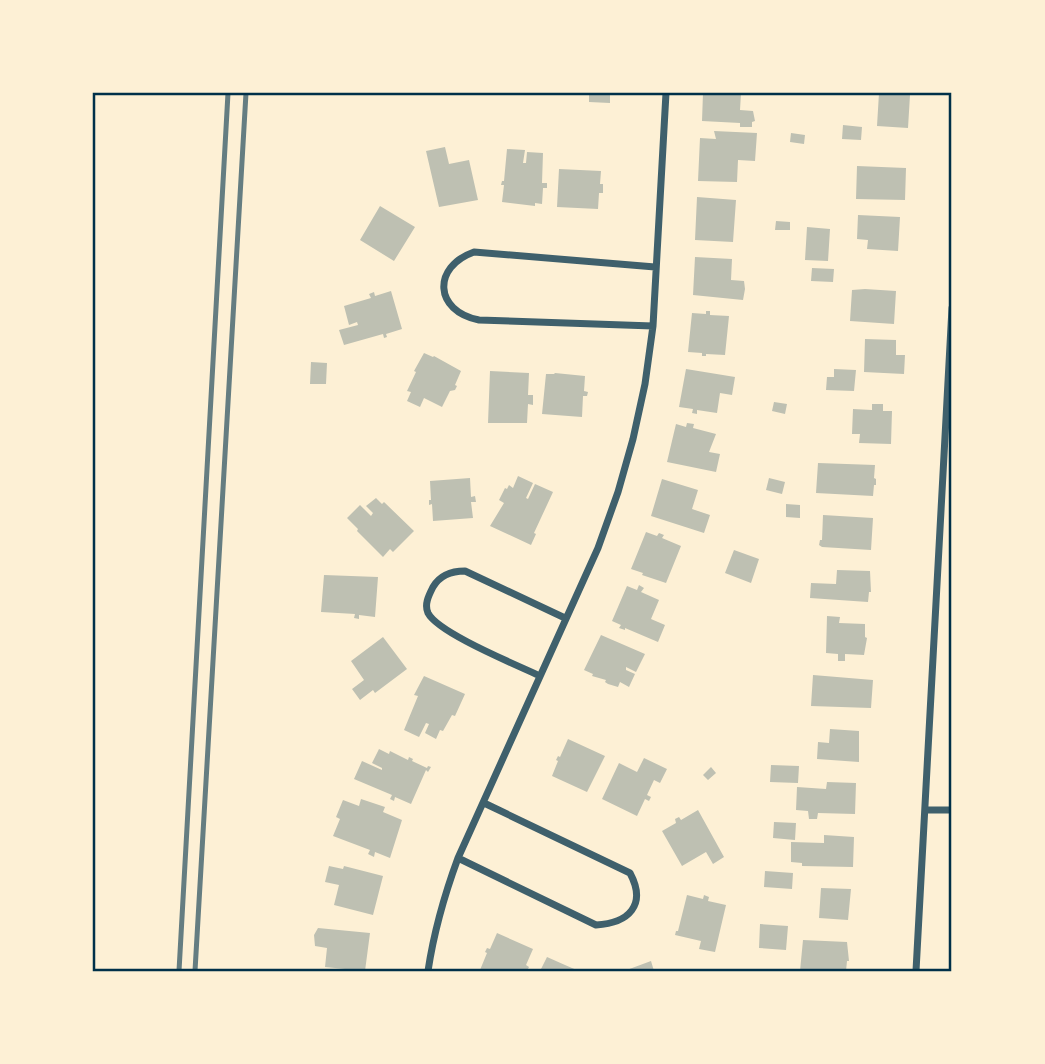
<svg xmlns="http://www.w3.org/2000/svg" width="1045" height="1064" viewBox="0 0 1045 1064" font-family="Georgia,serif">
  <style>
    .building { fill: #bec0b2 }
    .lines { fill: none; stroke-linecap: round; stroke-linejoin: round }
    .minor { stroke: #3f606c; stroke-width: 7 }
    .rail { stroke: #657d81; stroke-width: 5 }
    .neatline { fill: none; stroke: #003049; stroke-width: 2.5 }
  </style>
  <rect width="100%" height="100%" fill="#fdf0d5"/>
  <!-- building -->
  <path class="building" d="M589 93H610V103L589 102Z
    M703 93H741L740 110 753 111 755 121 752 122V127H740V123L702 121Z
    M879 93 910 95 908 128 877 126Z
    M843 125 862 127 861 140 842 139Z
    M714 131 757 133 755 161 738 160 737 182 698 181 700 138 716 139Z
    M791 133 805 135 804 144 790 142Z
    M445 147 449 164 469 160 478 200 439 207 426 151Z
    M507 149 525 150 523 163H526L527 152 543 153 542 183H547V188H543L542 204 535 203V206L502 202 504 185H501L502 181H504Z
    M857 166 906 168 905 200 856 199Z
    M559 169 601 171 600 184H603V193H599L598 209 557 207Z
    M697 197 736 200 733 242 695 240Z
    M380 206 415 227 394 261 360 240Z
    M858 215 900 217 898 251 867 249 868 240 857 239Z
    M776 221 790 222V230H775Z
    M807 227 830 229 828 261 805 260Z
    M695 257 732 259 731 280 744 281 745 289 743 300 693 295Z
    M812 268 834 269 833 282 811 281Z
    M865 289 896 291 894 324 850 321 852 290Z
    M391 291 402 329 386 334 387 337 384 338 383 334 344 345 339 330 358 325 357 322 349 325 344 306 371 298 369 294 374 292 375 296Z
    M706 311H710V315L729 316 725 355 706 354V356H702V353L688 352 692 313 706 314Z
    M865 339 896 340V355H905L904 374 864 372Z
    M424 353 433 357 434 356 461 371 455 385 457 386 455 390 450 391 442 407 424 398 420 407 407 401 411 392 407 391 416 372 414 371Z
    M311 362 327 363 326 384H310Z
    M686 369 735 377 732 395 720 393 717 413 697 410V414L692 413 693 409 679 407Z
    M834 369 856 370 854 391 826 390 827 377H834Z
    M490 371 529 373 528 395H533V405L528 404 527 423H488Z
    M555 373 585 376 584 391 588 392 587 396H583L582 417 542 414 546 374H554Z
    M774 402 787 404 785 414 772 411Z
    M872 404H883V411H892L891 444 859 443 860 434H852L853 409 872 410Z
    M687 423 694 424 693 428 716 434 709 452 720 454 716 472 667 462 676 424 686 427Z
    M818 463 875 465 874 478 876 479V485H874L873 496 816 493Z
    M518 476 533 483 526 498 528 499 535 484 553 492 534 533 536 534 531 545 490 526 504 503 499 500 505 488 507 489 509 485 513 488Z
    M470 478 471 497 475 496 476 502H471L473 518 433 521 432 504 429 505V500H431L430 481Z
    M769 478 785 482 782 494 766 490Z
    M662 479 698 490 692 509 710 515 704 533 651 516Z
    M376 498 382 504 384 502 414 531 393 552 390 549 383 557 357 531 358 529 347 518 360 505 371 516 373 513 366 506Z
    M786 504 800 505V518L786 517Z
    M823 515 873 518 871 550 822 547 819 545 820 540H822Z
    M646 532 657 536 659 533 664 535 662 538 681 546 666 583 642 575 643 573 631 569Z
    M734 550 759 559 751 583 725 573Z
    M837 570 870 571 871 592H869L868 602 810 598 811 583 836 584Z
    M324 575 378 577 375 617 359 615V619L354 618 355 614 321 612Z
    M639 585 644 588 641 592 659 600 651 619 665 625 658 642 625 628V630L619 628 621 625 612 621 627 586 637 590Z
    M827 616 840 617 839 623 865 624V637L867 638 864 655 845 654V661H838V654L826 653Z
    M601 635 645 654 636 672 626 667V670L635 674 629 687 620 682 618 687 608 684 605 682 606 680 592 676 593 674 584 670Z
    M383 637 407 669 375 693 373 690 360 700 352 689 364 680 351 661Z
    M813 675 873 680 871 708 811 706Z
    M424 676 465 694 455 716 452 715 443 731 440 730 436 739 425 733 429 724 426 723 419 737 404 730 418 696 414 695Z
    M830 729 859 731V762L817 759 818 742 829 743Z
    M568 739 605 756 587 792 552 776 558 761 556 760 558 756 560 757Z
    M379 749 389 754 390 751 408 760 409 757 413 759 412 761 427 768 428 766 431 767 428 772 426 770 411 804 395 797 394 801 390 799 392 795 354 779 362 761 382 770V768L372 763Z
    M644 758 667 769 660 783 654 780 647 795 651 797 649 801 645 799 637 816 602 799 619 763 637 772Z
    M771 765 799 766 798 783 770 782Z
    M711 767 716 773 708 780 703 775Z
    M827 782 856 783 855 814 818 813 817 819H809L808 811 796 810 797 787 826 789Z
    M361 799 385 807 383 812 402 820 390 858 375 852 374 857 368 854 370 850 333 836 340 819 336 817 343 800 359 806Z
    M698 810 724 857 713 864 706 852 682 866 662 831 676 823 675 819 679 817 681 820Z
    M774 822 796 823 795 840 773 838Z
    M824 835 854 837 853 867 802 866V863L791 862V842L824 843Z
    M329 866 343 869 344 866 383 876 373 915 334 905 339 885 325 882Z
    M765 871 793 873 792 889 764 887Z
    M821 888 851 889 848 920 819 918Z
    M687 895 703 899 704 895 709 897 708 901 726 905 715 952 699 949 701 941 675 935 676 931H678Z
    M760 924 788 926 786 950 759 948Z
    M318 928 370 933 365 971 325 967 327 948 315 946 314 935Z
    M497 933 533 949 526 965 529 967 527 971 480 970 487 953 485 952 487 948 490 949Z
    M803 940 847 942 849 961H847L846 971H800Z
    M547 957 565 965 579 971H540Z
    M651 961 654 971H624Z"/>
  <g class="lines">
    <!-- minor -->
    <path class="minor" d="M653 326 479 320C434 311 432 267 474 252L655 267
      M540 676C517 665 438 633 428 613 424 604 429 595 433 587 440 575 451 571 465 571L565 618
      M925 810H952
      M458 858 596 925C629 923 647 905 630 873L484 803
      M428 971C434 931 444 896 458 858L598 548 618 492 633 439 645 384 653 326 666 93
      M916 971 952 308"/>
    <!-- rail -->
    <path class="rail" d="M179 971 228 93
      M195 971 246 93"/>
  </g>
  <!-- border -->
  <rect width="1045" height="1064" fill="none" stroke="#fdf0d5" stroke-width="189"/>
  <rect x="94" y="94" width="856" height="876" class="neatline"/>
</svg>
